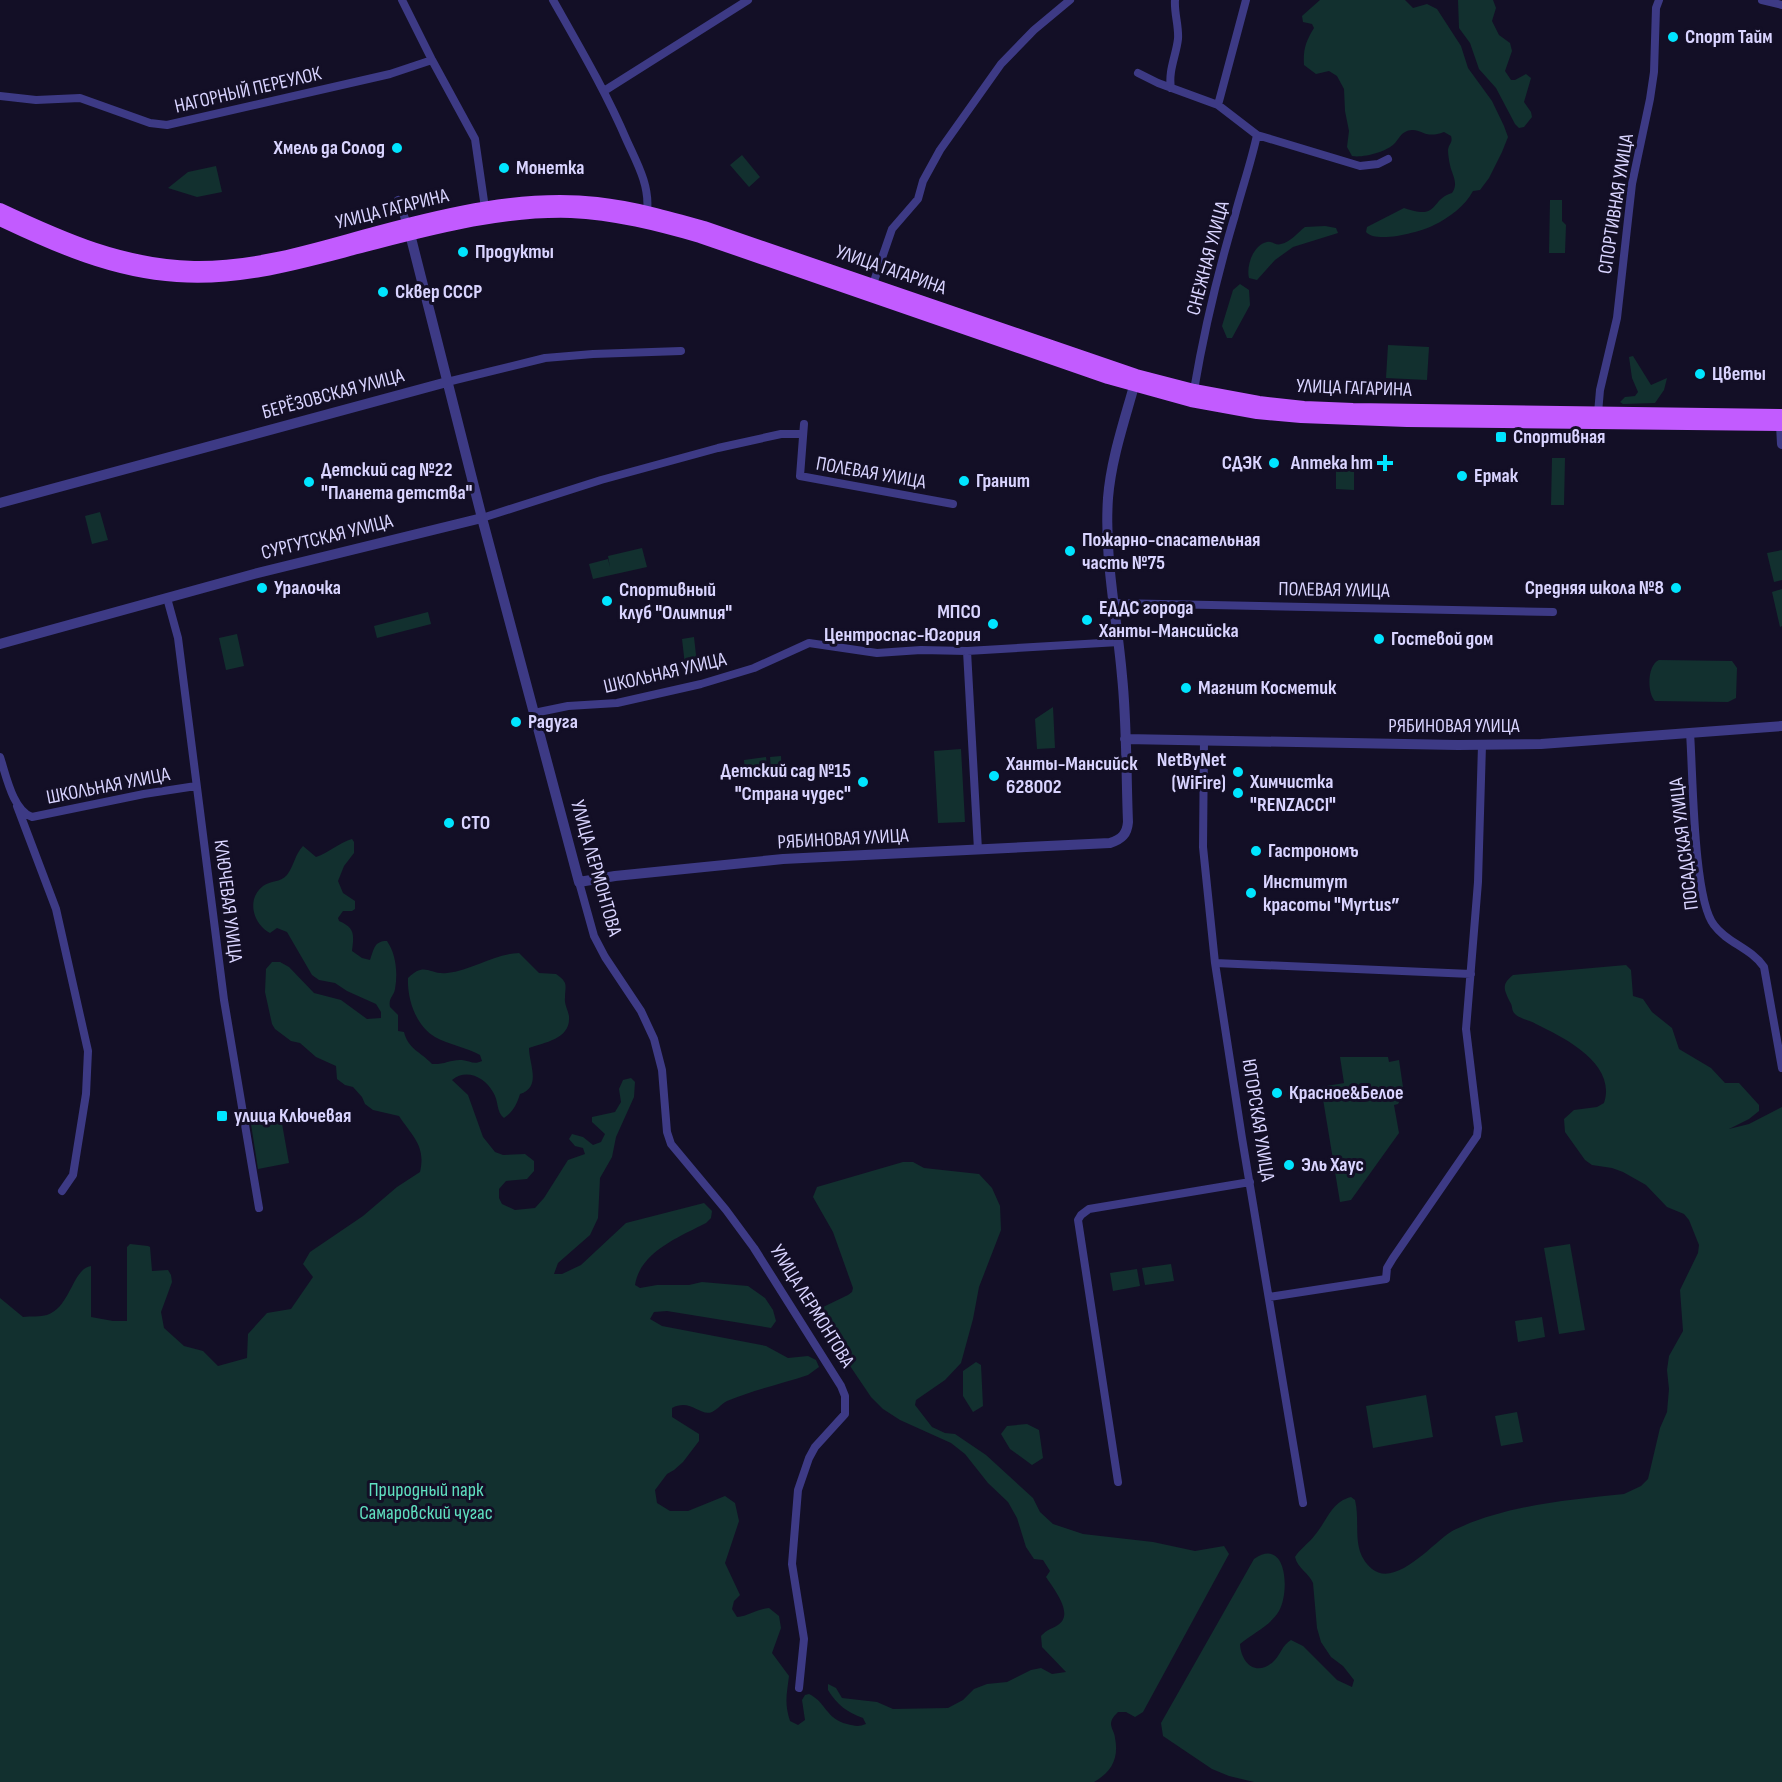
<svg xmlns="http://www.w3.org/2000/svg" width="1782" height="1782" viewBox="0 0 1782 1782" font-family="'Sofia Sans Condensed',sans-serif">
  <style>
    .green { fill: #12302f }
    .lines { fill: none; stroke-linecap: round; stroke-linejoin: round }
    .minor { stroke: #3d3a85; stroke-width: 8 }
    .tertiary { stroke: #3d3a85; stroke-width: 10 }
    .primary { stroke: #c25bff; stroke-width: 12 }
    .poi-dot { fill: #00e5ff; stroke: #130f26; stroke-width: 2 }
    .labels { text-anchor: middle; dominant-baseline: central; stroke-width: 6; stroke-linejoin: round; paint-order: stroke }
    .poi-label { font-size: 20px; font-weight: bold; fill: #d9d4ff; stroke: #130f26; text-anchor: start }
    .street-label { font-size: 20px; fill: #d9d4ff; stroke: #130f26 }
    .park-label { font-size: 20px; fill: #5fe0c0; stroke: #130f26 }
  </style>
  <rect width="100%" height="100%" fill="#130f26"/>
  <!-- green -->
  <path class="green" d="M1320 0H1405L1413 8 1427 4 1437 9 1461 46 1468 68 1492 101 1504 126 1508 137 1502 152 1489 178 1480 190 1473 191C1465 206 1449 218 1434 225 1421 232 1376 244 1366 232L1367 227 1404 208C1440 221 1430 199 1452 193 1459 183 1452 175 1450 165 1449 161 1448 154 1448 150 1449 143 1453 143 1451 136L1444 132C1423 140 1421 126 1407 131 1400 134 1399 139 1394 144 1386 152 1363 158 1352 156L1347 147 1349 131 1345 111 1344 89 1337 76 1329 71 1316 74 1304 65C1303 49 1306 41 1314 28L1312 24 1303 22 1302 16Z
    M1458 0H1493L1496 8 1492 21 1499 35 1510 43 1512 51 1505 71 1511 80H1515L1526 74 1531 78 1524 102 1531 112 1532 117 1524 127 1519 128 1515 124 1496 88 1479 69 1470 43 1459 28Z
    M742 155 760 177 749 187 730 165Z
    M216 166 222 192 197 197 168 188 188 172Z
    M1550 200H1562V221L1566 225 1565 253H1549Z
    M1325 226 1336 228 1338 233 1293 247 1275 260 1257 280 1249 278C1246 266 1253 245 1267 242 1273 241 1276 246 1281 244 1291 242 1297 233 1305 227Z
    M1240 284 1249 290 1250 305 1232 338H1227L1222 326 1233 290Z
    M1388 345 1429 347 1427 380 1386 378Z
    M1633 356 1651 385 1667 378 1664 390 1655 403 1623 404 1620 402 1625 397 1635 396 1638 392 1632 378 1629 357Z
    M1552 458H1565L1564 505H1551Z
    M1336 463H1354V490L1336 489Z
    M100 512 108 540 92 544 85 516Z
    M642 548 647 567 593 579 589 564 608 559 610 567 608 556Z
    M1782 550V580L1774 582 1767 553Z
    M1782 589V626L1780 627 1772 592Z
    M428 612 431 624 377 638 374 626Z
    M237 634 244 666 226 670 219 638Z
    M694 637 697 664 685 665 682 639Z
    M1659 660 1732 661 1737 668 1736 698 1728 702 1655 701C1647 693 1647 665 1659 660Z
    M1053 707 1055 748 1037 749 1035 719Z
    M961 749 965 822 938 823 934 751Z
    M781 756 782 778 772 779 770 757Z
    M766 757 768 773 745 775 744 760Z
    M352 839 354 842V853L344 866 338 881 343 893 355 901V909L352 911H343L338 918 339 921C355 928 354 934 352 951L362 958 370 960C374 949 374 941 387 941 396 954 398 973 395 989 394 996 388 998 390 1007L398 1015V1031L404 1032C408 1049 421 1052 432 1064 443 1065 452 1059 462 1060 470 1061 474 1065 482 1061L480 1055C466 1047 449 1045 435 1037 416 1026 407 999 408 978 425 961 429 975 447 973 473 970 493 954 519 953L539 973 556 974C569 983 565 985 565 998 564 1004 568 1010 569 1016 571 1039 545 1042 529 1048 529 1064 542 1087 520 1094 517 1104 513 1112 504 1118 496 1112 499 1101 493 1092 485 1077 466 1068 452 1080L468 1095 483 1137 495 1152 503 1155 525 1154 534 1161V1171L527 1179 506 1181 499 1189V1198L502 1204 515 1210 535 1208 544 1198 568 1160 585 1154 583 1148 575 1146 569 1139 572 1134 583 1137 593 1145 601 1142 605 1134 592 1122V1117L615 1112 621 1102 619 1089 623 1080 631 1078 635 1082 634 1097 616 1137 612 1157 600 1178 598 1218 590 1235 558 1263 554 1274H562L581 1265 626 1223 704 1203 712 1211 711 1218 706 1223C679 1237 640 1252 635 1285L640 1288 657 1285H689L702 1282 748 1286 765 1298 773 1310 776 1321 771 1328 667 1311 654 1312 650 1319 662 1326 766 1346 788 1358 808 1356 816 1360 819 1367 808 1375C781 1384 753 1390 727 1401 721 1404 717 1410 712 1412 700 1417 691 1398 672 1408V1417L699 1434V1441L683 1462 674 1470 667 1474 655 1490 657 1503 670 1511H688L725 1496 735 1503 739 1521 725 1563 740 1595 734 1601 732 1609 737 1617C749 1616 757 1609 769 1608L779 1616 781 1628 772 1653 789 1676C787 1693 784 1703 790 1721L798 1725 805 1720 802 1700 805 1695 809 1694C826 1702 826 1719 847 1724 854 1726 859 1727 866 1724L863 1718C847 1712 837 1705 828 1690V1684L836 1688 842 1698 877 1702 893 1709 948 1708 963 1700 974 1689 987 1684 1007 1682 1031 1670 1041 1668 1052 1674 1066 1672 1042 1647 1041 1636C1050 1627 1051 1630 1058 1625 1075 1614 1053 1588 1046 1577L1050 1571 1043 1560 1034 1559 1026 1547 1017 1518 1008 1502 988 1483 965 1454 951 1443 900 1420 883 1409 871 1397 817 1317 819 1309 848 1295 852 1292 853 1288 833 1232 813 1197 817 1187 903 1162H913L924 1168 979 1174 992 1188 1000 1206 1001 1230 979 1287 973 1319 961 1363 945 1380 916 1400 915 1405 932 1427 945 1433 955 1434 986 1455 1033 1498 1040 1512 1053 1524 1083 1534 1153 1542 1195 1551 1224 1546 1229 1554 1143 1712 1135 1717 1126 1712H1118C1115 1715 1111 1719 1111 1724 1111 1728 1115 1734 1115 1738 1119 1758 1112 1772 1094 1782H0V1298L23 1317C31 1316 40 1317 47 1315 71 1307 72 1269 91 1266V1317L113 1321H127V1247L130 1244 148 1246 150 1247 152 1271 168 1270 171 1275 172 1282 161 1312 164 1328 184 1346 203 1351 218 1366 247 1358 248 1334 267 1313 291 1309 313 1277 303 1264 310 1252 363 1216 397 1187 420 1172C426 1146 413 1137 399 1116L373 1110 365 1104 362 1097 353 1087 345 1085 337 1079 336 1066 316 1057 300 1043 291 1041 275 1029 272 1024 265 992 266 969 272 962H280L289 967 314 993 341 1000 367 1019 381 1018V1012L376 1004 347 991 335 983 319 980 312 975 287 932 277 928 270 933C253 924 246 899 263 886 271 880 280 883 287 875 294 866 295 854 303 846L316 857C329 853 338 843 352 839Z
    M1626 965 1631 970 1633 996 1643 999 1652 1012 1672 1028 1679 1049 1711 1068 1725 1083H1739L1759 1105V1111L1749 1119 1729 1129 1749 1124 1782 1107V1782H1254L1229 1776 1212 1769 1163 1736 1161 1723 1254 1559C1287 1536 1290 1592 1279 1611 1270 1626 1253 1633 1240 1644 1241 1663 1256 1677 1273 1662 1280 1656 1282 1645 1291 1640L1303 1646 1337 1680 1352 1687 1354 1680 1343 1666 1331 1657 1321 1642 1317 1628 1313 1583C1309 1573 1298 1569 1295 1557 1300 1549 1309 1543 1315 1535 1327 1521 1331 1502 1351 1497L1355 1500C1361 1525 1350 1550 1372 1569 1397 1589 1436 1539 1454 1530 1506 1505 1568 1500 1624 1494L1641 1486 1648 1479 1660 1428 1667 1412 1669 1389 1667 1370 1669 1356 1683 1331 1680 1290 1698 1253 1699 1245 1689 1220 1684 1214 1667 1207 1646 1185 1623 1172 1612 1168 1592 1165 1585 1160 1565 1132 1564 1119 1574 1110 1597 1107 1604 1103C1617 1064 1565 1038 1536 1024 1530 1020 1520 1019 1515 1014 1511 1010 1513 1006 1510 1002 1504 989 1501 985 1513 975Z
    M1340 1057H1388L1389 1062 1399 1060 1404 1094 1398 1104 1394 1105 1399 1133 1351 1200 1340 1202 1321 1087 1344 1083Z
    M281 1118 289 1163 258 1169 251 1124Z
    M1570 1244 1585 1330 1559 1334 1544 1248Z
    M1171 1264 1174 1281 1145 1285 1142 1268Z
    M1137 1269 1140 1286 1113 1291 1110 1273Z
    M1542 1317 1545 1337 1518 1342 1515 1321Z
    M976 1362 981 1365 983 1406 973 1412 963 1396V1371Z
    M1426 1395 1433 1437 1373 1448 1366 1406Z
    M1517 1412 1523 1442 1501 1446 1495 1416Z
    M1027 1424 1039 1430 1043 1458 1032 1465 1010 1449 1001 1434 1007 1426Z"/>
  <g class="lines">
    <!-- minor -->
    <path class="minor" d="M553 0C579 46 606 92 627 141 637 163 650 186 647 211
      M1762 0 1782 5
      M432 60 475 139 485 208
      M1138 73 1158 83 1218 105
      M1171 88C1168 71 1176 56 1178 39 1179 26 1174 13 1175 0
      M604 91 748 0
      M0 96 36 100 80 98 150 123 167 125 390 74 432 60 402 0
      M1257 135 1360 166 1378 164 1388 159
      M398 200 407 224
      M873 284 892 229 918 199 923 181 940 150 1001 64 1034 30 1070 0
      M447 382 545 358 593 354 681 351
      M1194 390C1204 331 1218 272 1235 215 1242 188 1251 163 1257 135L1218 105 1246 0
      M1598 413 1600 390 1617 318 1632 184 1650 99 1654 72 1656 8 1659 0
      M804 424 800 476 953 504
      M482 518 601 480 718 448 781 434H803
      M167 598 178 638 224 1000 259 1208
      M1113 603 1553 612
      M967 651 978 850
      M534 713 568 706 617 703 701 684 754 668 809 643 877 653 921 650 967 651 1119 642
      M1690 733C1693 772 1693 899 1714 925 1727 943 1751 948 1764 967L1782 1068
      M1204 740 1203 847 1215 963 1242 1138 1303 1503
      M0 757C6 775 13 811 32 817L144 794 196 786
      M17 806 56 909 88 1051 86 1094 73 1175 62 1191
      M579 882 594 936 605 957 641 1011 654 1039 662 1070 667 1132 671 1144 726 1210 754 1248 841 1386 845 1396V1414L815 1447 809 1458 798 1490 792 1564 804 1639 799 1688
      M1215 963 1471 974
      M1269 1297 1386 1279 1387 1268 1393 1258 1477 1136 1478 1128 1466 1029 1478 882 1482 745
      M1118 1482 1078 1220 1081 1215 1089 1209 1250 1182"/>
    <!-- tertiary -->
    <path class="tertiary" d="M410 234 482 518 579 882 615 876 783 859 1110 843C1122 839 1127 834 1128 822 1126 774 1127 724 1122 676 1117 617 1104 558 1108 498 1111 460 1124 422 1134 386
      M1781 425 1782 444
      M0 503 447 382
      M0 644 254 574 482 518
      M1125 739 1458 745 1541 744 1782 726"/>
    <!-- primary -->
    <path class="primary" d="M0 209C64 239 122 265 194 267 258 268 317 248 377 232 448 213 523 195 597 203 633 207 669 217 704 227L1136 375 1194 390 1259 402 1304 407 1353 409 1782 415
      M0 220C57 247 113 272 177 276 243 281 306 261 369 245 435 228 502 210 571 212 615 214 658 225 700 237L1108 378 1191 401 1257 413 1301 417 1407 421 1782 425"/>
  </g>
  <!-- markers -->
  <g class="poi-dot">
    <circle cx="1673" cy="37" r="6"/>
    <circle cx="397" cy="148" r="6"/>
    <circle cx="504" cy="168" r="6"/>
    <circle cx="463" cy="252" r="6"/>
    <circle cx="383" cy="292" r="6"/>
    <circle cx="1700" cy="374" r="6"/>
    <rect x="1495" y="431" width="12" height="12" rx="3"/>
    <circle cx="1274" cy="463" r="6"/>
    <path d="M1382 454h6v6h6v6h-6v6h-6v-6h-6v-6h6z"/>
    <circle cx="1462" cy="476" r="6"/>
    <circle cx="964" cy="481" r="6"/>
    <circle cx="309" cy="482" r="6"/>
    <circle cx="1070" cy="551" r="6"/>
    <circle cx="262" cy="588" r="6"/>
    <circle cx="1676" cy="588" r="6"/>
    <circle cx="607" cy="601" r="6"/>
    <circle cx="1087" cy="620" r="6"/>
    <circle cx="993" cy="624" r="6"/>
    <circle cx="1379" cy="639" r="6"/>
    <circle cx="1186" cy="688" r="6"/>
    <circle cx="516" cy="722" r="6"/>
    <circle cx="1238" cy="772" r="6"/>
    <circle cx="994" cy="776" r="6"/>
    <circle cx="863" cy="782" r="6"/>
    <circle cx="1238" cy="793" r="6"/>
    <circle cx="449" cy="823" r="6"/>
    <circle cx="1256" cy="851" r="6"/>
    <circle cx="1251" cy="893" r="6"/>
    <circle cx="1277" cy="1093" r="6"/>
    <rect x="216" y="1110" width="12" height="12" rx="3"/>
    <circle cx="1289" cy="1165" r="6"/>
  </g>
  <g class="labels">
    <!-- poi labels -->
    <g class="poi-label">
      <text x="1685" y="37">Спорт Тайм</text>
      <text x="385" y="148" text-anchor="end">Хмель да Солод</text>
      <text x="516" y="168">Монетка</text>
      <text x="475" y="252">Продукты</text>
      <text x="395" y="292">Сквер СССР</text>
      <text x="1712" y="374">Цветы</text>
      <text x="1513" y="437">Спортивная</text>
      <text x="1262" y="463" text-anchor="end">СДЭК</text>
      <text x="1373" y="463" text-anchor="end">Аптека hm</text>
      <text x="321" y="470">Детский сад №22<tspan x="321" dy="23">"Планета детства"</tspan></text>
      <text x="1474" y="476">Ермак</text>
      <text x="976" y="481">Гранит</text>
      <text x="1082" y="540">Пожарно-спасательная<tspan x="1082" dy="23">часть №75</tspan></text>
      <text x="274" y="588">Уралочка</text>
      <text x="1664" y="588" text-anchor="end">Средняя школа №8</text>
      <text x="619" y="590">Спортивный<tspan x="619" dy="23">клуб "Олимпия"</tspan></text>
      <text x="1099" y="608">ЕДДС города<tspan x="1099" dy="23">Ханты-Мансийска</tspan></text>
      <text x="981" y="612" text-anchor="end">МПСО<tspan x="981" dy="23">Центроспас-Югория</tspan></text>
      <text x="1391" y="639">Гостевой дом</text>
      <text x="1198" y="688">Магнит Косметик</text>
      <text x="528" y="722">Радуга</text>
      <text x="1226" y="760" text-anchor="end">NetByNet<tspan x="1226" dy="23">(WiFire)</tspan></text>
      <text x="1006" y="764">Ханты-Мансийск<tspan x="1006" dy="23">628002</tspan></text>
      <text x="851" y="771" text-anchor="end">Детский сад №15<tspan x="851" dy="23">"Страна чудес"</tspan></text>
      <text x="1250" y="782">Химчистка<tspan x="1250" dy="23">"RENZACCI"</tspan></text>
      <text x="461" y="823">СТО</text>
      <text x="1268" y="851">Гастрономъ</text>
      <text x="1263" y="882">Институт<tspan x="1263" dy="23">красоты "Myrtus”</tspan></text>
      <text x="1289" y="1093">Красное&amp;Белое</text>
      <text x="234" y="1116">улица Ключевая</text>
      <text x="1301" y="1165">Эль Хаус</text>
    </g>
    <!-- street labels -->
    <g class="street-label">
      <text transform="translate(248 90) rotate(-13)">НАГОРНЫЙ ПЕРЕУЛОК</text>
      <text transform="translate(1616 204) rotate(-81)">СПОРТИВНАЯ УЛИЦА</text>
      <text transform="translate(392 209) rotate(-14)">УЛИЦА ГАГАРИНА</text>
      <text transform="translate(1208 258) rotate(-75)">СНЕЖНАЯ УЛИЦА</text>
      <text transform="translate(891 270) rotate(19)">УЛИЦА ГАГАРИНА</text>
      <text transform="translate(1354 388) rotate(2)">УЛИЦА ГАГАРИНА</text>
      <text transform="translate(333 394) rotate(-15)">БЕРЁЗОВСКАЯ УЛИЦА</text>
      <text transform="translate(871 473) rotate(10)">ПОЛЕВАЯ УЛИЦА</text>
      <text transform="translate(327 537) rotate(-14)">СУРГУТСКАЯ УЛИЦА</text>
      <text transform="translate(1334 590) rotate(1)">ПОЛЕВАЯ УЛИЦА</text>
      <text transform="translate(665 673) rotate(-13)">ШКОЛЬНАЯ УЛИЦА</text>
      <text x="1454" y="726">РЯБИНОВАЯ УЛИЦА</text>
      <text transform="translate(108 786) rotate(-11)">ШКОЛЬНАЯ УЛИЦА</text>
      <text transform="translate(843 839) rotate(-3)">РЯБИНОВАЯ УЛИЦА</text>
      <text transform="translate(1684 844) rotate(-97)">ПОСАДСКАЯ УЛИЦА</text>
      <text transform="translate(596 868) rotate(74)">УЛИЦА ЛЕРМОНТОВА</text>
      <text transform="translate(228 901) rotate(83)">КЛЮЧЕВАЯ УЛИЦА</text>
      <text transform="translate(1258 1120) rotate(81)">ЮГОРСКАЯ УЛИЦА</text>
      <text transform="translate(812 1306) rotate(58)">УЛИЦА ЛЕРМОНТОВА</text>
    </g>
    <!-- park labels -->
    <g class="park-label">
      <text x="426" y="1490">Природный парк<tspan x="426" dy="23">Самаровский чугас</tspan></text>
    </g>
  </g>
</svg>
